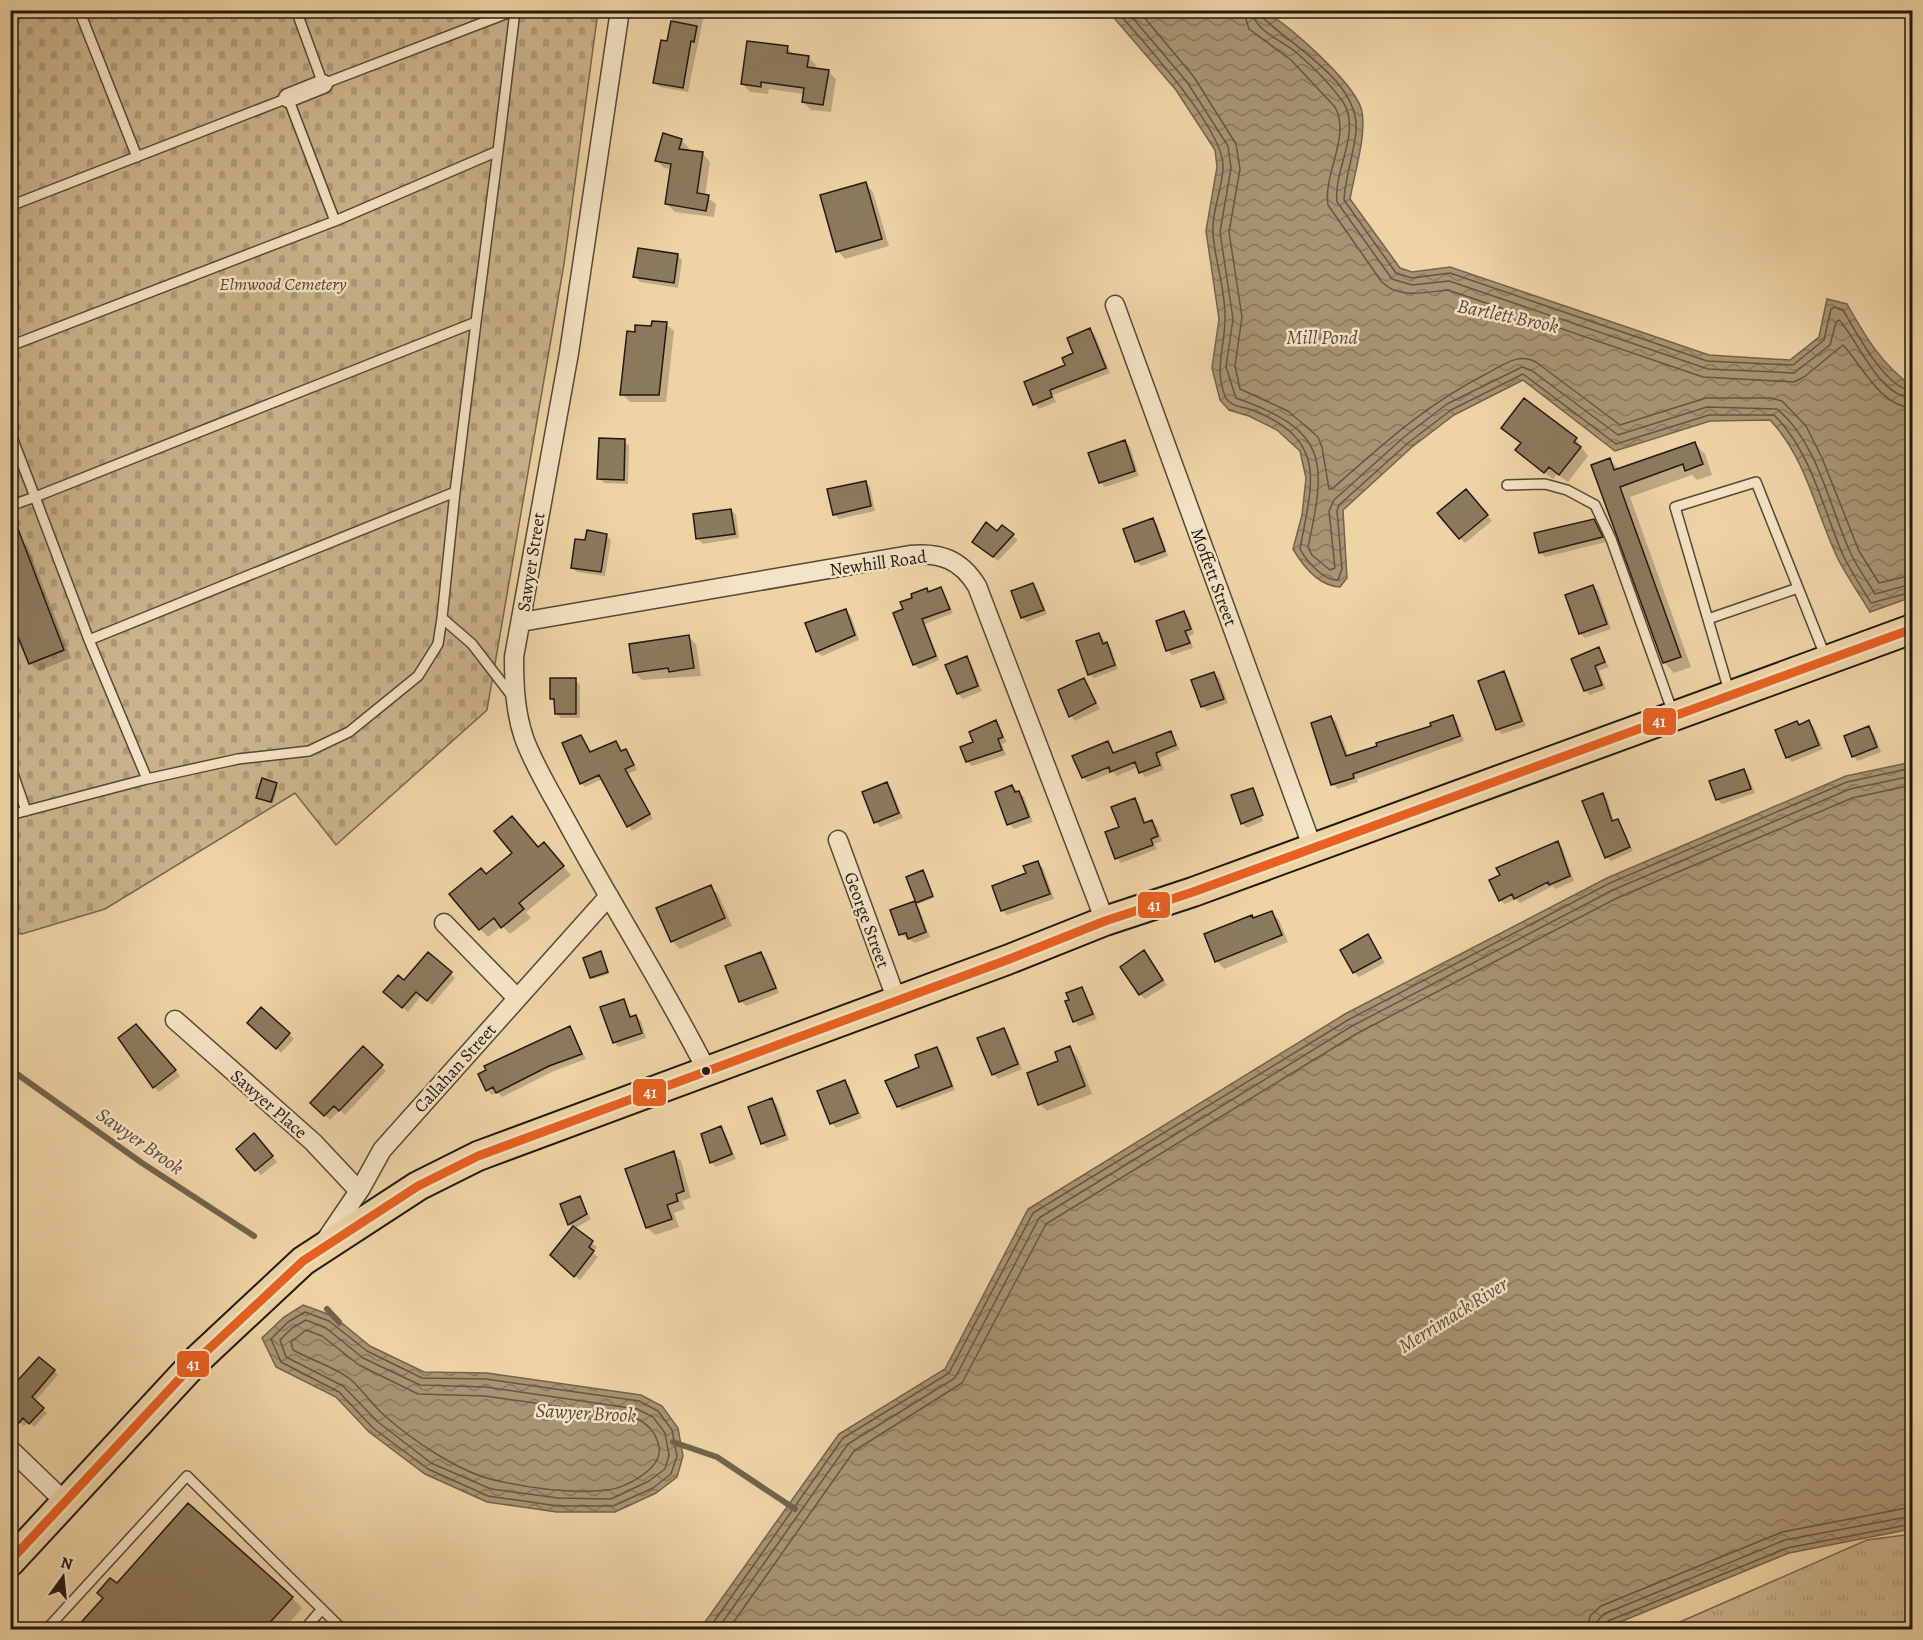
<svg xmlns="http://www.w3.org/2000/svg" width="1923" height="1640" viewBox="0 0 1923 1640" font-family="Alegreya,serif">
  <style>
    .grass { fill: url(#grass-tufts); stroke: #76664e; stroke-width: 1.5 }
    .cemetery { fill: url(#cemetery-stones); stroke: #76664e; stroke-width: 1.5 }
    .water { fill: url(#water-waves); stroke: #72634b; stroke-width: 1.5 }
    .shadow { fill: #0003 }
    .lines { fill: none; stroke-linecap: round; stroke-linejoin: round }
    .shore { stroke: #645641; stroke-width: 1.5 }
    .stream { stroke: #72634b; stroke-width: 6 }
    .building { fill: #8c7a5d; stroke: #211910; stroke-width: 1.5 }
    .lane-casing { stroke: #544835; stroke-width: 12 }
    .street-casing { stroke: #544835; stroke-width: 21 }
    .primary-casing { stroke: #211910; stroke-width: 32 }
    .lane { stroke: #f4e3c4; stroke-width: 9 }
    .street { stroke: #f4e3c4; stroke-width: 18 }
    .primary { stroke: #eed4a5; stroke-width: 28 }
    .bus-1-casing { stroke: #f4e3c4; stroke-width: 14 }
    .bus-1 { stroke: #e86121; stroke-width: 9 }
    .bus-dot { fill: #211910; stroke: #f4e3c4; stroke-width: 2 }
    .labels { text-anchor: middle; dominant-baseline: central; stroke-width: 5; stroke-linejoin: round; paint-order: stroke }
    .park-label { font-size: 18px; font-style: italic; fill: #544835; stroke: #f4e3c4 }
    .street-label { font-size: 18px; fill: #211910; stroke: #f4e3c4 }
    .water-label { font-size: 20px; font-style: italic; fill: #574a37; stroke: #f4e3c4 }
    .line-badge { stroke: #f4e3c4; stroke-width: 2 }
    .badge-label { font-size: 16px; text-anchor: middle; font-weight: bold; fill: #fff }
  </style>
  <defs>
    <pattern id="grass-tufts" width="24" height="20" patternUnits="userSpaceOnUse" patternTransform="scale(1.5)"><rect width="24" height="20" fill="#cbb48c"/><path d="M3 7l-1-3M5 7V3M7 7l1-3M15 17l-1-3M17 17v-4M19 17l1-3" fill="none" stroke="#ae9a78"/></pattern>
    <pattern id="cemetery-stones" width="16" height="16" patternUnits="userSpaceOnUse" patternTransform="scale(1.5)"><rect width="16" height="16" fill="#cbb48c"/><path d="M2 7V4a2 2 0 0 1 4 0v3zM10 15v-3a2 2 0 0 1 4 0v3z" fill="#ae9a78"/></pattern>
    <pattern id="water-waves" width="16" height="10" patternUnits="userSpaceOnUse" patternTransform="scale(1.5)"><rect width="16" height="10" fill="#a89472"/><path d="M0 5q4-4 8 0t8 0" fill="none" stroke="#88785c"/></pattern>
  </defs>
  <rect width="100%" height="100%" fill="#eed4a5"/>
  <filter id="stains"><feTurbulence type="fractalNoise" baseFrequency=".00333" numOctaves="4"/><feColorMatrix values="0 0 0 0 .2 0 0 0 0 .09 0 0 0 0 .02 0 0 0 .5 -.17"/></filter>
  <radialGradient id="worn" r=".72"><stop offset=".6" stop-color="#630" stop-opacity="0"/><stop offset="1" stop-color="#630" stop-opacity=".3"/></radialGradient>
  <!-- grass -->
  <path class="grass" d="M1912 1534V1629H1664L1867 1540Z"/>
  <!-- cemetery -->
  <path class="cemetery" d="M10 11H598L564 264 487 710 336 845 295 793 105 909 22 934 10 932Z"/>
  <!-- water -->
  <path class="water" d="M1108 11C1128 10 1255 7 1264 11 1289 25 1352 81 1361 108 1368 131 1354 175 1350 199L1400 268 1412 272 1450 267 1709 355 1790 360 1819 337 1827 299 1847 304C1865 336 1882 365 1912 386V597L1870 612C1860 595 1848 578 1839 561 1816 514 1807 459 1770 420L1710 421 1615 451 1523 380 1454 415 1412 447 1343 510 1347 578 1340 587C1319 586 1303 566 1293 549L1302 515 1306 478 1300 451 1277 430 1249 416 1229 410 1220 400 1212 368 1219 319 1206 231 1217 167 1215 150 1176 90Z
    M1912 762V1529L1789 1553 1603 1629H700L839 1434 945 1369 1028 1209 1345 1014 1607 878 1846 776Z
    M303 1305 333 1316 370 1346 424 1372 487 1373 641 1395 662 1406 678 1428 683 1456 677 1477 656 1493 615 1512H557L487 1502 425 1474 369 1432 336 1397 276 1367 262 1338 284 1317Z"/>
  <!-- shadow -->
  <path class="shadow" d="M674 10H705L688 92 660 87 655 83 668 43Z
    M787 48 795 55 808 57 816 65 815 70 828 71 836 79 831 112 811 110 803 102 804 94 769 89 768 94 750 92 743 84Z
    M681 140 689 148 688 152 703 154 710 162 705 196 716 204 714 217 675 212 667 204 672 169 664 168 657 161Z
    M865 184 873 192 889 246 845 259 838 251Z
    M677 255 682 260 678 288 640 282 635 277Z
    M666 324 674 331 666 402H630L622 394 636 333Z
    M1090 330 1095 335 1110 373 1053 395 1056 402 1039 409 1035 404 1067 366Z
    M1503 428 1576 440 1588 456 1568 482 1557 474 1553 479 1525 458 1522 444Z
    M624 441 629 446 628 484 604 483 599 478Z
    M1125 442 1130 447 1139 476 1105 487 1100 482Z
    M1694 443 1705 454 1712 475 1697 480 1692 475 1630 497 1691 667 1674 673 1664 662 1610 460 1620 470Z
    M865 483 870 487 875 511 839 519 834 514Z
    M1471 496 1492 521 1465 543 1460 538Z
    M731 510 736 515 739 538 703 544 698 539Z
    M1152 520 1157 524 1168 556 1141 566 1136 561Z
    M1593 520 1606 542 1545 557 1540 552Z
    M1002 527 1018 540 998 561 974 542 998 533Z
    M606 535 611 540 605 576 577 572 572 567 587 542Z
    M21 539 28 547 71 658 38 671 30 663 10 613V543Z
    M1032 584 1037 589 1047 614 1027 622 1022 618 1013 592Z
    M1593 586 1598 591 1611 629 1585 638 1580 633Z
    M941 589 953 613 925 624 939 660 919 669 914 664 905 610 914 598 926 590 930 593Z
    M846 611 851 616 859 640 822 656 817 652Z
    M1184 613 1189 618 1194 634 1189 636 1193 648 1172 655 1168 650Z
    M1099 634 1111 648 1118 669 1094 678 1089 674Z
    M689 637 696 644 701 676 642 680 634 672Z
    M1599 649 1609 667 1599 671 1606 689 1590 695 1585 690Z
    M966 658 971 663 982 691 963 699 958 694 947 665Z
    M1504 673 1508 678 1526 726 1502 734 1497 729Z
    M1214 674 1219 678 1228 703 1207 711 1202 706Z
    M575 680 580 685V718H561L556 713V703L551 698Z
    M1084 680 1100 709 1075 721 1071 716Z
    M1331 717 1336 722 1349 757 1433 727 1452 717 1457 722 1464 741 1357 779 1358 782 1338 789 1333 784Z
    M996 722 1007 742 1002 744 1006 755 972 766 967 761 975 742Z
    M1797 722 1800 726 1809 722 1814 727 1823 749 1792 762 1787 757Z
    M1869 728 1874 733 1881 752 1858 761 1853 756Z
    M1170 733 1180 749 1160 758 1164 770 1145 777 1138 767 1117 776 1113 772 1088 782 1083 777 1108 743 1115 754Z
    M581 736 591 753 615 742 622 752 626 751 630 755 637 770 628 774 653 819 632 831 603 779 585 787 581 783Z
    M1743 770 1748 775 1755 793 1722 804 1717 799Z
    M276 784 278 786 273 803 257 797Z
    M886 784 891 788 903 818 880 827 876 822Z
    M1012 786 1024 797 1033 822 1014 829 1009 824Z
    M1252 790 1256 793H1253L1263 821 1247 828 1242 823Z
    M1603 795 1607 799 1614 822 1617 821 1621 825 1633 851 1611 861 1607 857Z
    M1134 799 1139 804 1146 824 1152 822 1157 827 1162 841 1117 858 1107 833 1121 828Z
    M1558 842 1562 847 1574 881 1555 889 1553 886 1520 903 1516 899 1505 904 1500 900Z
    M1155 845 1157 849 1121 863 1118 859Z
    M539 848 551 852 571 875 526 912 531 918 510 934 502 926 488 937 480 929Z
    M1038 863 1043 868 1054 899 1007 915 1002 910Z
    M923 871 934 898 918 904 908 877Z
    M710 887 718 894 732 926 680 949 672 941Z
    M915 903 919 908 930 937 915 943 900 934Z
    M1272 913 1279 920 1288 942 1224 969 1217 961Z
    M1368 936 1385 963 1359 977 1354 972Z
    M1144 952 1167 985 1145 999 1140 994Z
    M601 953 609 974 593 979 591 977Z
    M761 954 766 958 779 993 746 1006 741 1001 727 967Z
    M450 973 455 978 432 1005 422 995 408 1012 390 997 405 982Z
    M1082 989 1086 994 1097 1019 1079 1026 1075 1021 1071 1000Z
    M624 1001 632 1017 636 1016 641 1021 646 1038 619 1047 614 1042Z
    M262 1009 294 1039 281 1053 249 1023Z
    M570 1028 586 1059 554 1071 502 1097 497 1092 492 1095 488 1091 500 1085Z
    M1003 1029 1008 1034 1022 1069 998 1079 993 1074Z
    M141 1031 180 1076 159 1092 154 1087Z
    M363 1048 386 1071 345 1115 340 1110 330 1120 312 1103Z
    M937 1048 941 1052 955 1090 902 1110 898 1106Z
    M1069 1048 1077 1056 1092 1094 1047 1111 1040 1104Z
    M844 1082 849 1086 862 1118 836 1128 832 1123Z
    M772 1100 777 1105 789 1140 767 1148 762 1143Z
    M720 1128 725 1133 736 1159 716 1167 711 1162 703 1135Z
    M259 1140 277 1162 261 1175 238 1149Z
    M673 1153 681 1161 691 1198 682 1201 685 1209 674 1213 679 1227 655 1235 647 1228Z
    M579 1198 591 1219 574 1229 597 1247 593 1253 598 1257 580 1280 557 1260 573 1228 569 1224Z
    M54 1371 58 1375 35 1401 47 1413 34 1427 28 1421 24 1426 10 1414Z
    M117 1585 292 1598 302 1608 283 1630H77Z"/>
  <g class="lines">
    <!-- shore -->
    <path class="shore" d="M1116 10C1143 42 1223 128 1223 166 1223 189 1211 211 1213 234 1215 262 1226 291 1225 319 1225 347 1214 368 1225 396 1230 407 1241 406 1252 410 1329 440 1312 483 1300 549 1306 560 1323 581 1338 580L1342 569 1337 511 1339 505 1408 443 1451 410 1523 374 1616 444 1709 415H1774C1811 451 1823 509 1843 555 1851 572 1862 588 1871 603L1912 592
      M1126 10 1187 82 1228 146 1231 168 1220 232 1233 319 1226 367 1236 398C1328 430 1327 460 1308 547L1312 555 1330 570 1335 568 1329 511 1334 500 1404 437 1447 404 1522 367 1531 370 1618 435 1707 407 1777 409C1819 444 1829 507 1851 554 1858 568 1867 581 1875 594L1912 584
      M1138 10 1194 77 1236 144 1240 169 1229 232 1242 317 1235 366 1240 389 1288 411 1318 437 1322 447 1329 489H1332C1383 444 1425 405 1486 374 1502 366 1518 352 1536 362L1620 425 1706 398H1771L1782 401 1806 426 1822 458 1859 551 1879 583 1912 575
      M1243 10 1249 29 1291 60 1335 107C1351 137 1323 173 1328 205L1381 281C1398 300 1426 292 1448 290L1703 377 1794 382 1804 377 1843 345C1862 365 1880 406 1912 408
      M1252 10C1253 31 1284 41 1298 54 1313 67 1331 85 1343 102 1362 131 1333 171 1337 202L1392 279 1412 285 1449 281 1708 369 1794 373 1830 345 1836 322 1839 320C1859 341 1878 396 1912 398
      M1260 10 1262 17C1293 47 1360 82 1356 131 1354 154 1345 177 1344 200L1396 273 1412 278 1450 273 1707 361 1793 365 1824 340 1831 309 1835 307 1843 310C1856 332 1885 388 1912 391
      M305 1312 329 1321 367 1351 422 1378 486 1379 639 1401 658 1411 672 1430 677 1456 671 1474 653 1488 613 1506H558L488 1496 428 1469 373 1428 339 1392 281 1362 271 1339 288 1322Z
      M306 1320 326 1328 363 1358 420 1385 486 1387 637 1409 653 1417 665 1433 669 1455 665 1469 649 1481 611 1499 558 1498 491 1489 431 1463 378 1422 343 1386 286 1357 280 1340 292 1328Z
      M306 1330 322 1336 359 1365 418 1394 485 1396 634 1417C648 1424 656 1432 659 1447 663 1468 626 1488 608 1490 573 1494 529 1488 494 1480 459 1472 412 1440 385 1416 372 1405 363 1390 350 1379 335 1367 311 1360 293 1350L291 1342Z
      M708 1630 843 1438 949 1373 1033 1213 1348 1020 1610 883 1847 782 1912 768
      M717 1630 848 1444 955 1378 1039 1218 1352 1026 1613 890 1850 789 1912 776
      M728 1630 854 1451 962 1383 1046 1224 1356 1034 1617 898 1852 798 1912 785
      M1587 1630 1590 1616 1601 1606 1782 1532 1912 1507
      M1596 1630 1598 1620 1604 1614 1785 1540 1912 1516
      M1603 1630 1608 1621 1787 1548 1912 1524"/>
    <!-- stream -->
    <path class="stream" d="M10 1069 142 1163 254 1236
      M327 1309 339 1322
      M673 1442 717 1457 795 1509"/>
  </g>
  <!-- building -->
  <path class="building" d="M671 21 697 26 694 42 691 41 683 88 653 83 661 40 667 41Z
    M747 41 788 46 787 53 809 56 807 67 829 70 823 105 802 102 804 88 761 82V87L741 84Z
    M663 133 682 139 679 149 703 152 697 193 709 195 706 211 665 204 671 164 655 161Z
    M866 182 882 239 836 252 820 195Z
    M638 248 678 254 674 283 633 277Z
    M652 321 667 322 659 395H620L627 331 635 332V325L651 326Z
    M1090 328 1106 368 1050 390 1052 397 1033 405 1024 382 1065 365 1062 358 1073 353 1067 338Z
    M1524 398 1577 438 1574 442 1581 447 1559 475 1549 467 1544 473 1515 450 1521 443 1501 428Z
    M599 438 625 439 624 480 597 479Z
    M1125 440 1135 471 1099 483 1088 453Z
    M1695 442 1703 464 1685 471 1683 464 1620 487 1681 657 1663 663 1591 465 1610 458 1614 470Z
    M866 481 871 506 833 515 827 489Z
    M1466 489 1488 515 1459 539 1437 513Z
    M731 509 735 534 696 539 693 514Z
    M12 513 64 650 29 664 10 617Z
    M1153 518 1165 551 1135 562 1123 529Z
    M1594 519 1603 537 1539 553 1534 533Z
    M986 522 997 531 1002 525 1014 534 993 557 972 542Z
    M587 530 607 534 601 572 571 568 575 539 585 540Z
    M1033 583 1044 610 1021 618 1011 591Z
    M1593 585 1607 624 1579 634 1565 595Z
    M941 587 950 609 922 619 936 656 913 665 893 613 903 609 900 602 912 598 911 594 927 588 928 592Z
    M846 609 855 635 816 652 805 623Z
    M1184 611 1191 629 1185 631 1190 643 1166 651 1156 621Z
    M1099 633 1103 644 1107 642 1115 665 1088 675 1076 641Z
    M689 635 694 668 669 672 668 668 633 673 629 644Z
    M1599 647 1605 662 1595 666 1602 685 1584 691 1571 659Z
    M967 656 978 686 957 694 945 665Z
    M1504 671 1522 721 1496 730 1478 681Z
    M1214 672 1224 699 1201 707 1191 680Z
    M550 678H576V714H555L554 699H550Z
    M1084 678 1096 703 1069 717 1058 690Z
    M1453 715 1460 736 1353 774 1354 778 1331 785 1311 723 1331 716 1346 756 1377 746 1376 743 1431 726 1430 723Z
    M996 720 1003 737 998 739 1002 750 966 762 960 747 973 742 969 732Z
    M1809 720 1819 745 1786 758 1775 730 1797 721 1799 725Z
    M1869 726 1877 747 1852 757 1844 736Z
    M1171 731 1176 745 1156 753 1160 765 1139 773 1135 762 1110 772 1109 767 1082 778 1072 756 1108 741 1113 753Z
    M581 735 590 752 616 741 621 751 626 749 634 765 625 769 650 814 627 827 599 775 580 784 562 743Z
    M1744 769 1751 789 1716 800 1709 781Z
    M262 778 277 783 271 802 256 798Z
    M887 782 899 813 874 823 862 792Z
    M1012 785 1015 792 1019 791 1029 817 1007 825 995 792Z
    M1253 788 1263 815 1241 824 1231 795Z
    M1603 793 1612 821 1618 819 1630 847 1605 858 1582 801Z
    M1135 798 1144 823 1152 820 1158 836 1151 839 1153 845 1115 859 1105 832 1119 827 1111 807Z
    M512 816 538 847 544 842 564 866 519 903 524 909 501 928 494 918 479 930 449 894 481 868 486 874 512 853 494 831Z
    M1558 841 1570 876 1549 885 1548 882 1514 899 1512 894 1499 901 1489 880 1500 875 1496 868Z
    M1038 861 1050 894 1001 911 992 886 1026 873 1023 866Z
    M923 870 933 896 916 903 906 877Z
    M711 885 725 918 671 942 656 908Z
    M915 901 926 932 908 939 906 933 899 935 890 910Z
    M1272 911 1282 935 1215 962 1204 934 1252 915 1253 918Z
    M1368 934 1381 958 1353 973 1340 950Z
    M1144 950 1163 980 1139 995 1120 967Z
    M601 951 608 972 590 978 583 958Z
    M428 952 452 972 427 1001 416 992 402 1008 383 992 398 975 404 980Z
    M761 952 776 988 739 1002 725 966Z
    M1082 987 1093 1014 1073 1022 1065 1001 1069 1000 1066 993Z
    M624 999 630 1017 636 1015 642 1033 613 1043 600 1007Z
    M261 1007 290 1033 276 1049 247 1023Z
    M136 1024 176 1070 153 1088 118 1038Z
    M570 1026 582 1054 549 1066 496 1093 493 1087 486 1091 478 1074 486 1070 484 1066Z
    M1004 1028 1018 1064 992 1075 977 1038Z
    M363 1046 383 1065 339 1111 334 1106 324 1116 310 1103Z
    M1070 1046 1085 1086 1038 1105 1027 1073 1058 1061 1055 1052Z
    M937 1047 952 1086 897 1107 885 1081 919 1067 915 1055Z
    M845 1080 858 1113 830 1124 817 1091Z
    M772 1098 785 1135 761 1144 748 1107Z
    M721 1126 732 1154 710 1163 701 1134Z
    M254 1133 273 1156 255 1171 236 1149Z
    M674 1151 684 1191 676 1194 678 1201 667 1205 672 1219 646 1228 625 1169Z
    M580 1196 587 1214 568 1225 560 1204Z
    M573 1226 593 1241 589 1247 594 1251 574 1277 550 1255Z
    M39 1357 55 1370 32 1397 44 1408 29 1424 23 1418 19 1423 10 1415V1389Z
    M188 1503 293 1597 264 1629H75L103 1598 97 1593 110 1578 117 1583Z"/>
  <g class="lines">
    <defs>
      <path id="lane" d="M79 10 137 157
        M296 10 323 84 516 10
        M498 151 515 11
        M10 206 288 98 335 221 10 346
        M335 221 498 151 476 322
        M10 432 35 497 10 506
        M1507 485 1545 484 1567 490 1595 505 1611 539 1673 713
        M442 618 455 492
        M1708 619 1798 588
        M89 640 455 492 476 322 35 497 89 640 147 779 238 759 309 751 349 732 418 676 438 644 442 618 472 644 512 696
        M1729 691 1675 507 1756 482 1826 658
        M10 765 26 811
        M10 815 147 779
        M46 1630 187 1476 343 1630
        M304 1630 322 1609"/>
      <path id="street" d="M620 10 569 353 514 657C514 685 515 711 524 738 535 768 553 796 568 824 613 907 664 986 707 1071
        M288 98 323 84
        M1115 305 1313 849
        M521 622 910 555C941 552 961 560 977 586L1105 921
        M838 840 897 1001
        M444 923 517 998
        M175 1020 313 1142 359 1191
        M325 1241 361 1188 382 1150 609 896
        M10 1449 65 1502"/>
      <path id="primary" d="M10 1562 196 1361 303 1261 418 1186 478 1156 1007 960 1105 921 1193 892 1912 629"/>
    </defs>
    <!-- lane casing -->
    <use href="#lane" class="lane-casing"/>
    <!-- street casing -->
    <use href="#street" class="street-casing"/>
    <!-- primary casing -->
    <use href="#primary" class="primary-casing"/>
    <!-- lane -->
    <use href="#lane" class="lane"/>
    <!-- street -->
    <use href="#street" class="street"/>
    <!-- primary -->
    <use href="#primary" class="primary"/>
    <defs>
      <path id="bus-1" d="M10 1561 196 1361 303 1261 418 1186 478 1156 1007 960 1105 921 1193 892 1912 629"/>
    </defs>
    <!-- bus-1 casing -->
    <use href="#bus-1" class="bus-1-casing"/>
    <!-- bus-1 -->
    <use href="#bus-1" class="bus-1"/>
  </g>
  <!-- markers -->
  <circle class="bus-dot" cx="706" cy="1071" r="5"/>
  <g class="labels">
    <!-- park labels -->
    <g class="park-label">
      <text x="283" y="284">Elmwood Cemetery</text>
    </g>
    <!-- street labels -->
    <g class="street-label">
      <text transform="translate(531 562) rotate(-81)">Sawyer Street</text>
      <text transform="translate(878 563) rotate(-8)">Newhill Road</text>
      <text transform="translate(1214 577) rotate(70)">Moffett Street</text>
      <text transform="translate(867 920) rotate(70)">George Street</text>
      <text transform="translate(455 1068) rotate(-48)">Callahan Street</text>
      <text transform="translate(269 1104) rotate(41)">Sawyer Place</text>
    </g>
    <!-- water labels -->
    <g class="water-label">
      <text transform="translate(1508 316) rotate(12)">Bartlett Brook</text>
      <text x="1322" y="337">Mill Pond</text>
      <text transform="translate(140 1141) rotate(35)">Sawyer Brook</text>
      <text transform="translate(1453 1315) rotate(-32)">Merrimack River</text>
      <text transform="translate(586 1413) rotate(3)">Sawyer Brook</text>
    </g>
  </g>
  <g class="line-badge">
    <rect x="1642" y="707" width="35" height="29" rx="6" fill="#e86121"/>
    <rect x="1137" y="891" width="34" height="28" rx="6" fill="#e86121"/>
    <rect x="632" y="1078" width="35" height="29" rx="6" fill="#e86121"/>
    <rect x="176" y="1350" width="34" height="28" rx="6" fill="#e86121"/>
  </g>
  <g class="badge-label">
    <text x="1659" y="727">41</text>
    <text x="1154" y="911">41</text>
    <text x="650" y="1098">41</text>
    <text x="193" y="1370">41</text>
  </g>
  <!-- margin -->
  <rect width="1923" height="1640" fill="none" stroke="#eed4a5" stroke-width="36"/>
  <rect x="12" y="12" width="1899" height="1616" fill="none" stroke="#211910" stroke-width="3"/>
  <rect x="18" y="18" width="1887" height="1604" fill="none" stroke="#211910" stroke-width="1.5"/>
  <!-- north arrow -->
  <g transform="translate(63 1577) rotate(15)" stroke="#f4e3c4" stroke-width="4.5" paint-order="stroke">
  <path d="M0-4.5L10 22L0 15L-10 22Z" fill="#211910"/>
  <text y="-9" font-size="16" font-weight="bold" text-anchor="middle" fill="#211910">N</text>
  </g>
  <rect width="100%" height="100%" filter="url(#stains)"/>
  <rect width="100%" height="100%" fill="url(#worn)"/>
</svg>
